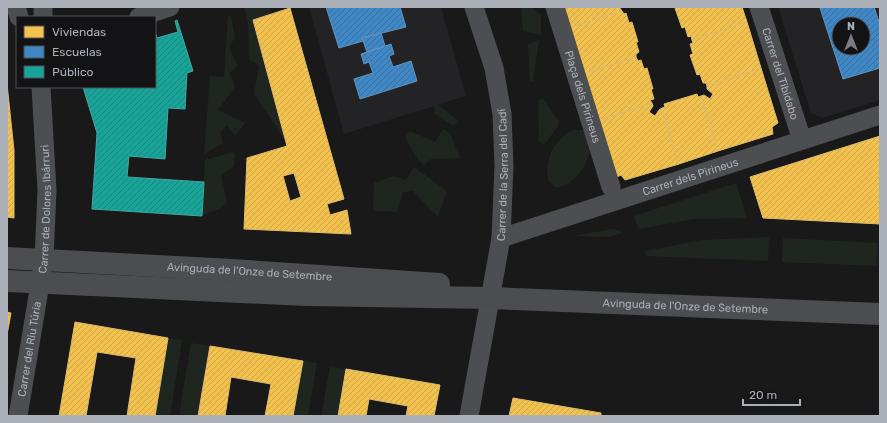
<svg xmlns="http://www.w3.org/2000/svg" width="887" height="423" viewBox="0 0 887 423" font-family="Rubik,sans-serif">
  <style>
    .built { fill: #232325; fill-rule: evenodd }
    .green { fill: #1f2620 }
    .homes { fill: url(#homes-hatch); stroke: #ddbc6e; fill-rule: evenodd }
    .schools { fill: url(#schools-hatch); stroke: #5f94c1; fill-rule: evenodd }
    .public { fill: url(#public-hatch); stroke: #43a7a2 }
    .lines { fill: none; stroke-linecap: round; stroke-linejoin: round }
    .street { stroke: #4d4e52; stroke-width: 19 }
    .secondary { stroke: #4c4d50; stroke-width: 22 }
    .labels { text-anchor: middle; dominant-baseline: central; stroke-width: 4; stroke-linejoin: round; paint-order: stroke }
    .street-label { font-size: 11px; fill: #abb0b9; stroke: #131315 }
  </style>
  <defs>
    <pattern id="homes-hatch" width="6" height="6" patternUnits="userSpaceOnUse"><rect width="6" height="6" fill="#f2c14e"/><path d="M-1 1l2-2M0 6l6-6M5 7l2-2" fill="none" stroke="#cca54a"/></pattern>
    <pattern id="schools-hatch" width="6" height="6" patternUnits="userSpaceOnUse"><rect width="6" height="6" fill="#3f88c5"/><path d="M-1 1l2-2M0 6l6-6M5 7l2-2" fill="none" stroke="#3b6f9b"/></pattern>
    <pattern id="public-hatch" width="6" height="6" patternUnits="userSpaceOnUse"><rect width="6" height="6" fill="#17a398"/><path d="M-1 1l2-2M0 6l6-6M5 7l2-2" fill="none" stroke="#1e8880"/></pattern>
  </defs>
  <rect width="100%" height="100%" fill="#191919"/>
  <!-- built -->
  <path class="built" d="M309 7H441L466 96 344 134Z
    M778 7H880V100L822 118 811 113ZM839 24H863V48H839Z"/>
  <!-- green -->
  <path class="green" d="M244 7H270L271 14 253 20 286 142 254 94 259 66 249 59 248 22Z
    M521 7H530L541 15V35L523 31Z
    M228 15 231 16 235 38 229 46 237 66 229 73 235 86 234 88 218 110 245 123 235 136 227 126 220 132 223 143 204 154 210 76 224 77Z
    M539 40 533 81 530 82 528 44Z
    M541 98 544 100 559 121 558 126 544 145 539 141 538 101Z
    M437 104 458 121 454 126 435 114 434 106Z
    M443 129 450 133 460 158 431 159 424 165 418 160 405 137 409 132H412L435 142Z
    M575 130H583L586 133C588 137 590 143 590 148 590 163 571 190 555 187L548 180C544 160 555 136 575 130Z
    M233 152 235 154 234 166 221 175 227 202 223 207 202 216 205 160Z
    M414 167 447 191 438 217 413 191 403 192 397 212 373 211 374 183 394 176 406 180Z
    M736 183 747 218 695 219 638 229 634 216Z
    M614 229 624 233 608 237 571 236Z
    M769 237 768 261 646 256 645 251 702 240Z
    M783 238 878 243 877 266 782 262Z
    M168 338 182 340 170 416H155Z
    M191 343 210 346 198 416H179Z
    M303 361 317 363 308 416H293Z
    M330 367 346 369 338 416H321Z"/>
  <!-- homes -->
  <path class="homes" d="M561 7H619L622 11 568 28Z
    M678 7H742L747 22 692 40 691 36 688 37 685 27 682 28 675 8Z
    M290 8 344 199 327 204 330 215 347 210 351 234 244 229 247 158 287 146 253 20ZM294 173 301 197 290 201 283 176Z
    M622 11 624 14 626 13 629 23 632 22 638 42H636L639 52 636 54V57L583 74 568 28Z
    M747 22 761 68 707 86 706 83H703L700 74 697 75 690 55 693 54 690 44 693 43 692 40Z
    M636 57 638 61 641 60 644 69 647 68 653 89H651L654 99 650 100 652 103 597 121 583 74Z
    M761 68 778 123 772 127 773 134 718 151 701 96 704 95 710 99 713 94 707 89V86Z
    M7 84 14 150V218L7 217Z
    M697 94 698 97 701 96 718 151 679 164 662 108 665 107 664 104Z
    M652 103 653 106 649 112 655 116 659 110 662 108 679 164 625 180 621 175 617 177 597 121Z
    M880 136V224L763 218 750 177Z
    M7 312 11 313 7 335Z
    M75 322 168 338 155 416H127L136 358 97 352 86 416H59Z
    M210 346 303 361 293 416H265L271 384 231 377 225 416H198Z
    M346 369 440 385 434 416H406L408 406 369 399 366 416H338Z
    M513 398 601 413V416H509Z"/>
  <!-- schools -->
  <path class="schools" d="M326 7H400L406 27 362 38 363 41 339 48Z
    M825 7H874L880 25V68L843 79 820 8ZM839 24H863V48H839Z
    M381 33 385 46 367 52 362 38Z
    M391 44 394 54 389 56 393 67 411 61 417 81 360 99 354 79 373 73 369 62 364 64 361 54Z"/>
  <!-- public -->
  <path class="public" d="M177 20 193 71 187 73 185 109 168 108 165 159 129 156 127 177 204 182 202 216 92 209 97 133 83 87H155V31L157 38 178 32 175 21Z"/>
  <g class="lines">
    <!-- street -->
    <g class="street">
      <path d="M16 7 19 17"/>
      <path id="s1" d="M555 7 611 187"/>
      <path id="s2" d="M759 7 802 140"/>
      <path d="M43 17V7"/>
      <path d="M139 17 170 7"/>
      <path id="s3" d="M501 238 880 115"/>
      <path id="s4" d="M18 416 44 260 47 190 41 87"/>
      <path id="s5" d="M469 416 501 238 504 166 502 114 494 68 474 7"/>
    </g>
    <!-- secondary -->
    <g class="secondary">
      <path id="s6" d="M7 258 232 270 439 284"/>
      <path id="s7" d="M7 281 307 295 490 298 880 314"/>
    </g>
  </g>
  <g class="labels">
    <!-- street labels -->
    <g class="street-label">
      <text stroke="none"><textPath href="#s2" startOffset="70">Carrer del Tibidabo</textPath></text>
      <text stroke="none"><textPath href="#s1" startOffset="94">Plaça dels Pirineus</textPath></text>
      <text stroke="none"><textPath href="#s5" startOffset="244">Carrer de la Serra del Cadí</textPath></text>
      <text stroke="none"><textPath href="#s3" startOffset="199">Carrer dels Pirineus</textPath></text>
      <text stroke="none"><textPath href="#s4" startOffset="209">Carrer de Dolores Ibárruri</textPath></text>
      <text stroke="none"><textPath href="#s6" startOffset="243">Avinguda de l'Onze de Setembre</textPath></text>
      <text stroke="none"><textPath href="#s7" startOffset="679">Avinguda de l'Onze de Setembre</textPath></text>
      <text stroke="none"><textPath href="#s4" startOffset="68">Carrer del Riu Túria</textPath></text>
    </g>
  </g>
  <!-- border -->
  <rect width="887" height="423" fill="none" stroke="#abb0b9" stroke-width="16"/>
  <!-- legend -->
  <rect x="16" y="16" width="140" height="72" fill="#131315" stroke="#505257"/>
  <rect x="24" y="26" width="20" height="12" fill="#f2c14e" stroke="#505257"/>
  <text x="52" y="36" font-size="12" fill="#abb0b9">Viviendas</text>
  <rect x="24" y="46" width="20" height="12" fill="#3f88c5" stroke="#505257"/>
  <text x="52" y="56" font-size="12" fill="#abb0b9">Escuelas</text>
  <rect x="24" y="66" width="20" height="12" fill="#17a398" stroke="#505257"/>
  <text x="52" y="76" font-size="12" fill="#abb0b9">Público</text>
  <!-- north arrow -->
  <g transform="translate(851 36)"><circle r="19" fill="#131315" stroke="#505257"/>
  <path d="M0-3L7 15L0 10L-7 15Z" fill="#787b81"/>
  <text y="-6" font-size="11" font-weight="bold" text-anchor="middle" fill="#abb0b9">N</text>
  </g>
  <!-- scale -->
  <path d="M743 399v6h57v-6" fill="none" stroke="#abb0b9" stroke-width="2"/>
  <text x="749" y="399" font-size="12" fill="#abb0b9" stroke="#131315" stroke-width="3" paint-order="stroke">20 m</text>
</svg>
